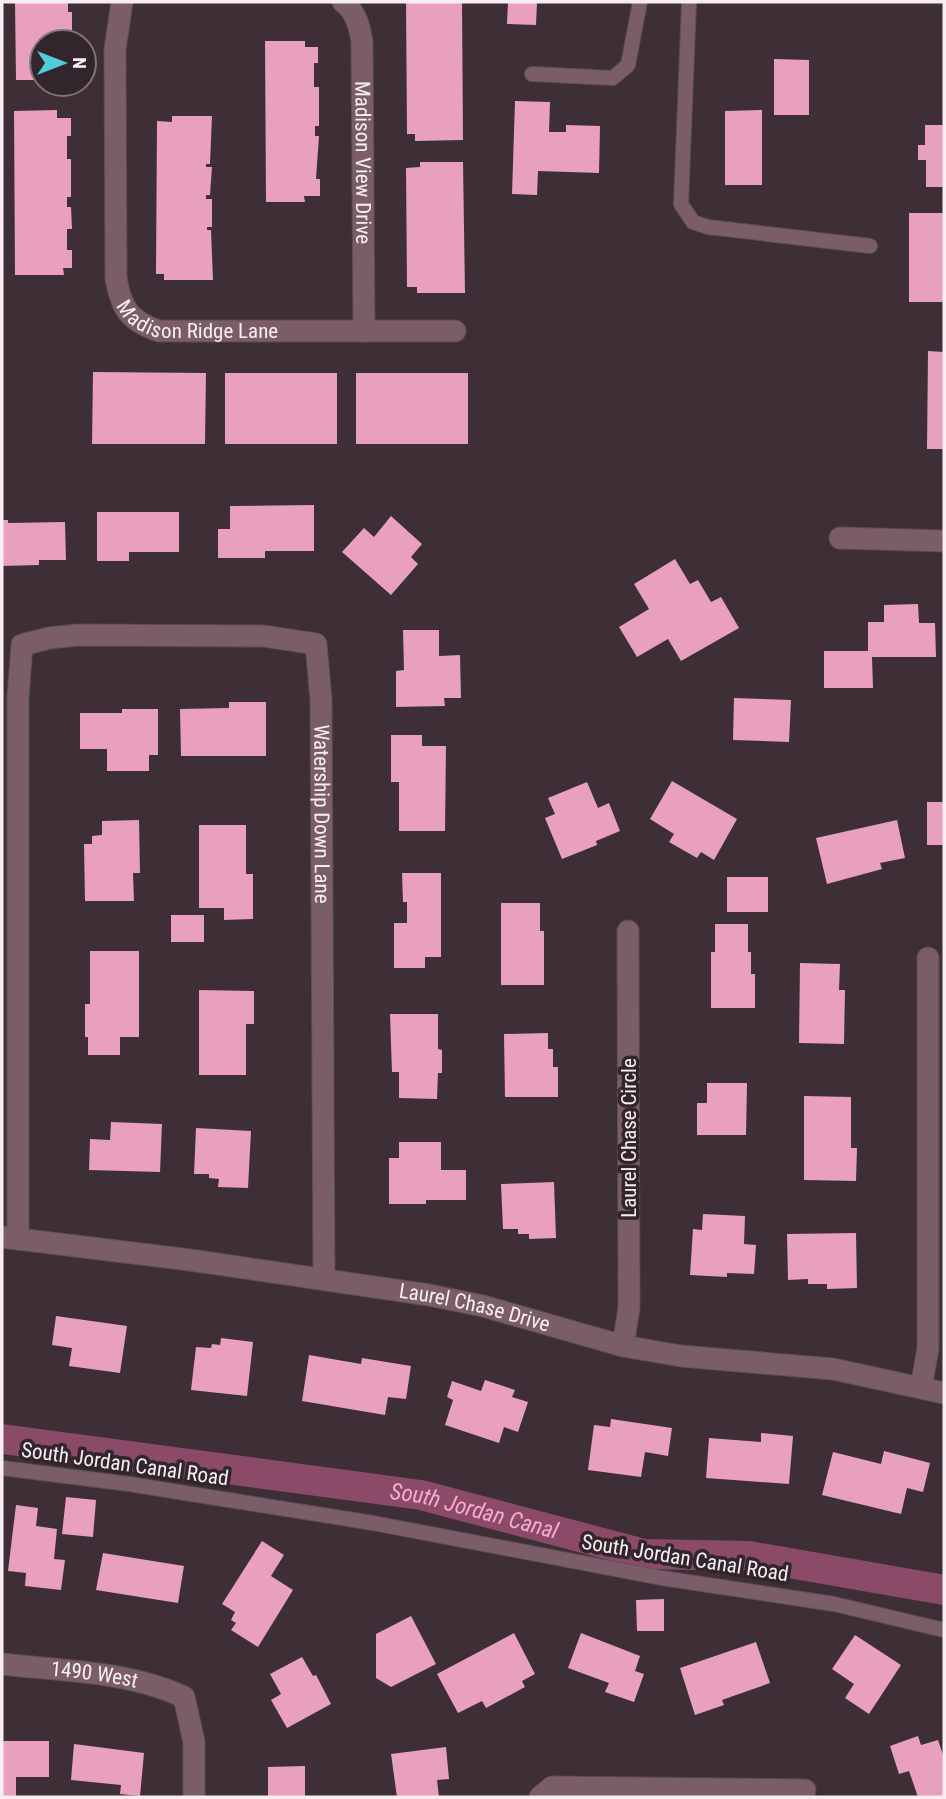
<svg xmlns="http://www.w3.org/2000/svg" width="946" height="1799" viewBox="0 0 946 1799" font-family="'Roboto Condensed',sans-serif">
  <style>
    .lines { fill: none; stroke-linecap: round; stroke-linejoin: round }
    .canal { stroke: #8b4b68; stroke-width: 30 }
    .building { fill: #e8a0be }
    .lane-casing { stroke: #5b4e53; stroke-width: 16 }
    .street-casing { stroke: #5b4e53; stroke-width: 23 }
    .lane { stroke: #7a5d69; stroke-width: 14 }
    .street { stroke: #7a5d69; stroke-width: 21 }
    .labels { text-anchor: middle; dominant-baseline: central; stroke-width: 7; stroke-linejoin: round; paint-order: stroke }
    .street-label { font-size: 21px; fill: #f7eef1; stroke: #32252b }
    .water-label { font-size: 23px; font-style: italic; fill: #f7aaca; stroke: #32252b }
  </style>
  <rect width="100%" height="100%" fill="#3d2f35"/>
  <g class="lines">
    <!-- canal -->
    <path class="canal" id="s1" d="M2 1439 421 1495 644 1554 749 1556 944 1590"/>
  </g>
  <!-- building -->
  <path class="building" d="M15 2H68V12H72V34H67V42H42V80H16Z
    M406 2H462L463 140 415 141V134H407Z
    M508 2H537L536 25 507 24Z
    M265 41H305V47H318V63H314V87H319V126H315V136H319L316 179H320V196H304L305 202H266Z
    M774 59 809 60V115H774Z
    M515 101 550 102 549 132H566V125L600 126 599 173 538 171 537 195 512 194Z
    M57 110V118H71V136H67V159H71V197H67V207H71L72 229H67V250H72V268H63L64 275H15L14 111Z
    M762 110V185H725V111Z
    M172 116H212L210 164H206V167H212L210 195H206V199H212V227H207V230H211L213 280H164V274H156L157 121 172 122Z
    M925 125H944V187H926V160H918V145H925Z
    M420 162H463L465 293H417V287H407L406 168 420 167Z
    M909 213H944V302H909Z
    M928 351 944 352V449H927Z
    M93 372 206 373 205 444H92Z
    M225 373H337V444H225Z
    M356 373H468V444H356Z
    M314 505V551H265V558H218V529H230V506Z
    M97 512H179V552H129V561H97Z
    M391 516 422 544 411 557 418 564 391 595 342 552 364 528 374 537Z
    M2 520H8V523L65 522 66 560H39V565L2 566Z
    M675 559 690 584 698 580 711 602 721 597 739 628 681 661 668 639 637 657 619 627 649 609 634 584Z
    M918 604 919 623H935L936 657H872L873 688H824V651H868V622H884V605Z
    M403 630H439V656L460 655 461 698H444L445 706 396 707V671L404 670Z
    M734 698 791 700 789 742 733 740Z
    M229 702H266V756H181L180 709 229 708Z
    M122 709H158V755H149V771H107V749H80V713H122Z
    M391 735H422V746H446L445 831H399V782H391Z
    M672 781 737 819 714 860 701 852 697 858 669 842 674 834 650 819Z
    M587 782 598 808 609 803 620 831 596 841 597 845 562 859 545 818 555 814 548 798Z
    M927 802H944V845H927Z
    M139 820 140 873H133L134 901H85L84 844H92V836L102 835V821Z
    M897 820 905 858 880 863 882 869 827 884 816 838Z
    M199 825H246V874H253V919L224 920V908H199Z
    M402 873H441V957H425V968H394V923H407V902H403Z
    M727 877H768V912H727Z
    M501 903H540V931H544V985H501Z
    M171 915H204V942H171Z
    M715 924H748V952H751V974H755V1008H711V952H715Z
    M90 951H139V1037H120V1055H88V1037H85V1004H90Z
    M800 963 840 964 839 990H845L844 1044 799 1043Z
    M199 990 254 991V1024H246V1075H199Z
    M390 1014H438V1049L442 1050V1073H438L437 1099 399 1098V1072H392Z
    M548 1033V1049H553V1067H558V1097H505L504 1034Z
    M707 1083H747L746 1135H697V1103H707Z
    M804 1096 851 1097V1148H857L856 1181 804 1180Z
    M111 1122 162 1124 160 1172 89 1170 90 1139 110 1140Z
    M196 1128 251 1131 248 1188 218 1187 219 1179 209 1178V1174H194Z
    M399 1142H441V1170H466V1200H426V1204H389V1158H399Z
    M554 1182 556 1238 529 1239V1234H518V1229H503L501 1184Z
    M703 1214 745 1216 744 1244 756 1245 754 1274 727 1273V1277L690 1275 693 1229 702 1230Z
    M856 1233 857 1288 827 1289V1284H808V1279L788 1280 787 1234Z
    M56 1316 127 1326 120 1373 69 1366 72 1348 52 1345Z
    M221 1338 253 1342 247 1396 191 1390 196 1347 211 1348 212 1344 220 1345Z
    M309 1355 361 1364 362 1358 411 1366 406 1399 388 1397 385 1415 302 1401Z
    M485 1380 515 1390 512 1397 528 1402 518 1432 504 1427 499 1443 445 1425 453 1400 447 1397 452 1381 481 1391Z
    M611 1419 672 1428 668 1456 645 1452 641 1477 588 1470 594 1425 610 1427Z
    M761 1433 793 1436 789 1484 706 1478 709 1438 761 1442Z
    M884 1451 930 1463 923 1492 907 1488 901 1514 822 1495 833 1452 881 1464Z
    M66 1497 96 1500 93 1537 62 1534Z
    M16 1505 38 1508 36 1526 57 1529 54 1559 65 1560 61 1590 25 1586 26 1573 8 1571Z
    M262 1541 284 1555 271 1576 293 1590 258 1647 231 1630 236 1623 231 1620 235 1612 222 1604Z
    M103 1553 184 1566 178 1603 96 1590Z
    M664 1599V1631H637L636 1600Z
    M411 1616 436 1664 391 1687 376 1678V1634Z
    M514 1633 535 1674 522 1681 525 1687 486 1708 482 1701 458 1713 437 1674Z
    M581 1633 640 1656 635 1671 644 1674 634 1702 605 1692 609 1683 568 1668Z
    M855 1635 901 1665 869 1714 845 1698 854 1684 832 1669Z
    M756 1642 770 1683 722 1700 724 1705 695 1715 680 1668Z
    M302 1657 313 1676 316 1675 331 1704 287 1728 271 1700 281 1694 270 1674Z
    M918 1736 921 1745 938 1740 944 1758V1797H918L909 1771 899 1774 890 1746Z
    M2 1741H49V1777H16V1797H2Z
    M74 1744 144 1753 140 1796 120 1794 121 1785 71 1780Z
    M446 1747 449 1779 437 1780 439 1797H397L391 1754Z
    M305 1766V1797H268V1767Z"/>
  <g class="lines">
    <defs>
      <path id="lane" d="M689 2 681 204 693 222 708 227 870 246
        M532 74 613 78 628 65 640 2
        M2 1468 129 1484 373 1523 662 1578 834 1604 944 1630"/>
      <g id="street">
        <path id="s2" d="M122 2 115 49 116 278C121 308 129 321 159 331H455"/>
        <path id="s3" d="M343 2C356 12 359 25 362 41L364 331"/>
        <path d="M840 538 944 541"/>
        <path id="s4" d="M2 1237 190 1260 429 1295 483 1306 623 1346 681 1356 833 1369 944 1393"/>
        <path id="s5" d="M18 1239V697L22 645 49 638 79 635 264 636 316 644 321 700 324 1279"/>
        <path d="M623 1346 629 1308 628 931"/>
        <path d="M921 1387 928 1349V958"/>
        <path id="s6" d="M2 1664C63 1671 128 1671 184 1697L194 1742V1797"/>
        <path d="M540 1797 552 1787 805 1790"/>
      </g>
    </defs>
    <!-- lane casing -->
    <use href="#lane" class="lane-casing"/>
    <!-- street casing -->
    <use href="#street" class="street-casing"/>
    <!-- lane -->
    <use href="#lane" class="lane"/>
    <!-- street -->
    <use href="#street" class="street"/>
  </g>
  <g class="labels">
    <!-- street labels -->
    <g class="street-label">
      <text stroke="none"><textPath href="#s3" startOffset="166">Madison View Drive</textPath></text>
      <text stroke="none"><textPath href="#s2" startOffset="385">Madison Ridge Lane</textPath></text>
      <text stroke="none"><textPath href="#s5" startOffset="1060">Watership Down Lane</textPath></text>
      <text transform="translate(629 1138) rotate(-90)">Laurel Chase Circle</text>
      <text stroke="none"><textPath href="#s4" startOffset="478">Laurel Chase Drive</textPath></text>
      <text transform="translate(125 1464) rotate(8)">South Jordan Canal Road</text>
      <text transform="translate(685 1558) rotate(9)">South Jordan Canal Road</text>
      <text stroke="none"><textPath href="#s6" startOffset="93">1490 West</textPath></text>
    </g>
    <!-- water labels -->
    <g class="water-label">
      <text stroke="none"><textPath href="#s1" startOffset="478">South Jordan Canal</textPath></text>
    </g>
  </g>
  <!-- border -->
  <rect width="946" height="1799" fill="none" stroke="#f7eef1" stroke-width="7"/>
  <!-- north arrow -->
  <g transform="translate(63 63) rotate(90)"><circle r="33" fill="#32252b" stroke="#81757a" stroke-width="2"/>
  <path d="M0-5L12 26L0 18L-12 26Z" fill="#52ccd6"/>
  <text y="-10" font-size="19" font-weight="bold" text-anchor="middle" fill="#f7eef1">N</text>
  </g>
</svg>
